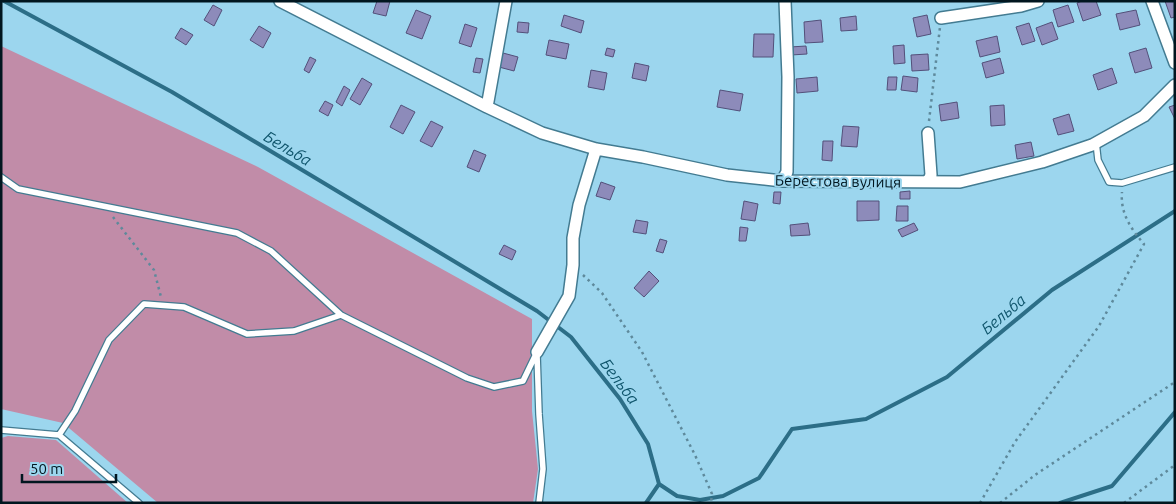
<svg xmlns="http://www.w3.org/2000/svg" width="1176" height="504" viewBox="0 0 1176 504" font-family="Ubuntu,sans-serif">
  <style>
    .green { fill: #c18ca8 }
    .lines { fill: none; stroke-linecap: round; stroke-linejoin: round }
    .stream { stroke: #2c6e87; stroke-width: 4 }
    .building { fill: #8d8bba; stroke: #53507a }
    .service-casing { stroke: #437b91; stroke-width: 8 }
    .minor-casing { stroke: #437b91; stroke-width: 14 }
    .path { stroke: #5e899b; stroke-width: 2.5; stroke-dasharray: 2.5 4; stroke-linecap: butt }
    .service { stroke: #fff; stroke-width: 5.5 }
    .minor { stroke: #fff; stroke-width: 11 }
    .labels { text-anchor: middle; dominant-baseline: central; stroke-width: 4; stroke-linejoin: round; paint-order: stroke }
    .street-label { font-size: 15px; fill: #01161f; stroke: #9cd6ee }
    .water-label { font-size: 16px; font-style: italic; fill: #0f556c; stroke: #9cd6ee }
  </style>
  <rect width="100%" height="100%" fill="#9cd6ee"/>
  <!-- green -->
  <path class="green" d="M1 46 258 167 532 319V411L538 469 533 503H158L63 423 1 409Z
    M8 436 56 440 128 503H1V438Z"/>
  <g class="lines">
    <!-- stream -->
    <path class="stream" d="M4 1 172 92 537 311 571 337 620 399 648 444 659 484 677 496 700 500 723 496 759 478 792 429 866 419 947 377 1052 290 1175 211
      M646 503 659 484
      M1060 503 1112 486 1175 412"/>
  </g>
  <!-- building -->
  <path class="building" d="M377 1H390L386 16 373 13Z
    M1082 1H1096L1101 15 1083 21 1077 3Z
    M1165 1H1175V17L1171 18Z
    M213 5 222 10 214 26 204 20Z
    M1068 5 1074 22 1058 27 1053 10Z
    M416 10 431 16 422 39 406 33Z
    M1136 10 1140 25 1120 30 1116 14Z
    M564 15 584 21 581 33 561 26Z
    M927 15 931 34 917 37 913 18Z
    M856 16 857 30 841 31 840 18Z
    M821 20 823 42 805 43 804 22Z
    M518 22 529 23 528 33 517 32Z
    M1052 22 1058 39 1042 45 1036 28Z
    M1029 23 1035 41 1022 45 1016 27Z
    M465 24 477 28 471 47 459 43Z
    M259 26 271 33 263 48 250 40Z
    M181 28 193 35 186 45 175 38Z
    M754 34H774L773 57H753Z
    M997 36 1000 52 980 57 976 41Z
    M549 40 569 44 566 59 546 55Z
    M904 45 905 63 894 64 893 46Z
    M806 46 807 54 791 55 790 47Z
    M607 48 615 50 613 57 605 55Z
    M1146 48 1152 68 1135 73 1129 53Z
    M503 53 518 57 514 71 499 67Z
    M928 54 929 70 912 71 911 55Z
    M310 57 316 60 309 73 304 70Z
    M476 58 483 59 480 73 473 72Z
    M1000 58 1004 73 986 78 982 63Z
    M635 63 649 66 646 81 632 78Z
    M1112 68 1117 83 1098 90 1093 75Z
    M591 70 607 73 604 90 588 87Z
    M903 76 918 78 917 92 901 90Z
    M817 77 818 91 797 93 796 79Z
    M888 77H897L896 90H887Z
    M362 78 372 84 360 105 350 99Z
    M344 86 350 90 342 106 336 102Z
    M720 90 743 94 740 111 717 107Z
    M325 101 333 105 328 116 319 111Z
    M957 102 959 118 941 121 939 105Z
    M401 105 415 112 403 134 390 127Z
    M1004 105 1005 125 991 126 990 106Z
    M1175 105V119L1169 107Z
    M1069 114 1074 131 1058 135 1053 119Z
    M431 121 443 127 432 147 420 141Z
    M843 126 859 127 857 147 841 146Z
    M823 141H833L832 161 822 160Z
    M1031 142 1034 156 1017 159 1015 145Z
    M474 150 486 155 479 172 467 167Z
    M601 182 615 187 610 200 596 196Z
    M910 191V199H900V192Z
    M774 192H781L780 204 773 203Z
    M744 201 758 204 755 221 741 219Z
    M857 201H879V220L857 221Z
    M897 206H908V221H896Z
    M636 220 648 222 646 234 633 232Z
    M808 223 810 235 791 236 790 225Z
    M914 223 918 230 902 237 898 230Z
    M740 227 748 228 746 241H739Z
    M660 239 667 241 663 253 656 251Z
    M504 245 516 251 512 260 499 254Z
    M649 271 659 281 644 297 634 288Z"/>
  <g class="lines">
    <defs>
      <path id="service" d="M1096 142 1098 160 1109 182 1122 183 1175 167
        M1 177 18 189 237 233 271 251 341 315
        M537 354 539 414 543 469 539 503
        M1 430 59 435 139 503
        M59 435 75 411 109 340 144 304 184 307 247 334 294 331 341 315 467 378 494 387 523 381 537 352"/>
      <path id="minor" d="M280 1 487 107 542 133 596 149 643 157 727 175 782 181 960 182 1042 162 1092 145 1144 116 1175 85
        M1152 1 1175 63
        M941 18 1021 6 1038 1
        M487 107 506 1
        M928 133 931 175 928 182
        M782 181 787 172 788 77 785 1
        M537 352 569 296 573 265V238L579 205 596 149"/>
    </defs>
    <!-- service casing -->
    <use href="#service" class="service-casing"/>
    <!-- minor casing -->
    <use href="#minor" class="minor-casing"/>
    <!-- path -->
    <path class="path" d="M929 121 940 27
      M113 217 154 270 161 297
      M583 275 602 293 642 352 695 455 712 494 711 503
      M980 503 1015 442 1099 326 1144 244C1131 229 1120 213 1122 192
      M1000 503 1035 475 1175 382
      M1124 503 1175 465"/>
    <!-- service -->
    <use href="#service" class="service"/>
    <!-- minor -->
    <use href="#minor" class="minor"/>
  </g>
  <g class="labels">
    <!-- street labels -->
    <g class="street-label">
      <text transform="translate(838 181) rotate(1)">Берестова вулиця</text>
    </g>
    <!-- water labels -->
    <g class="water-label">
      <text transform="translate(288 148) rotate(31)">Бельба</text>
      <text transform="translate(1003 314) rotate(-40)">Бельба</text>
      <text transform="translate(620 381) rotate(53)">Бельба</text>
    </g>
  </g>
  <!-- border -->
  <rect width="1176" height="504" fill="none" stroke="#01161f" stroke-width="5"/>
  <!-- scale -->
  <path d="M22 474v8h94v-8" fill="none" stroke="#01161f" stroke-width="2.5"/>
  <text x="30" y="474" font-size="15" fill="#01161f" stroke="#9cd6ee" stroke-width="4" paint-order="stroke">50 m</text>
</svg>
